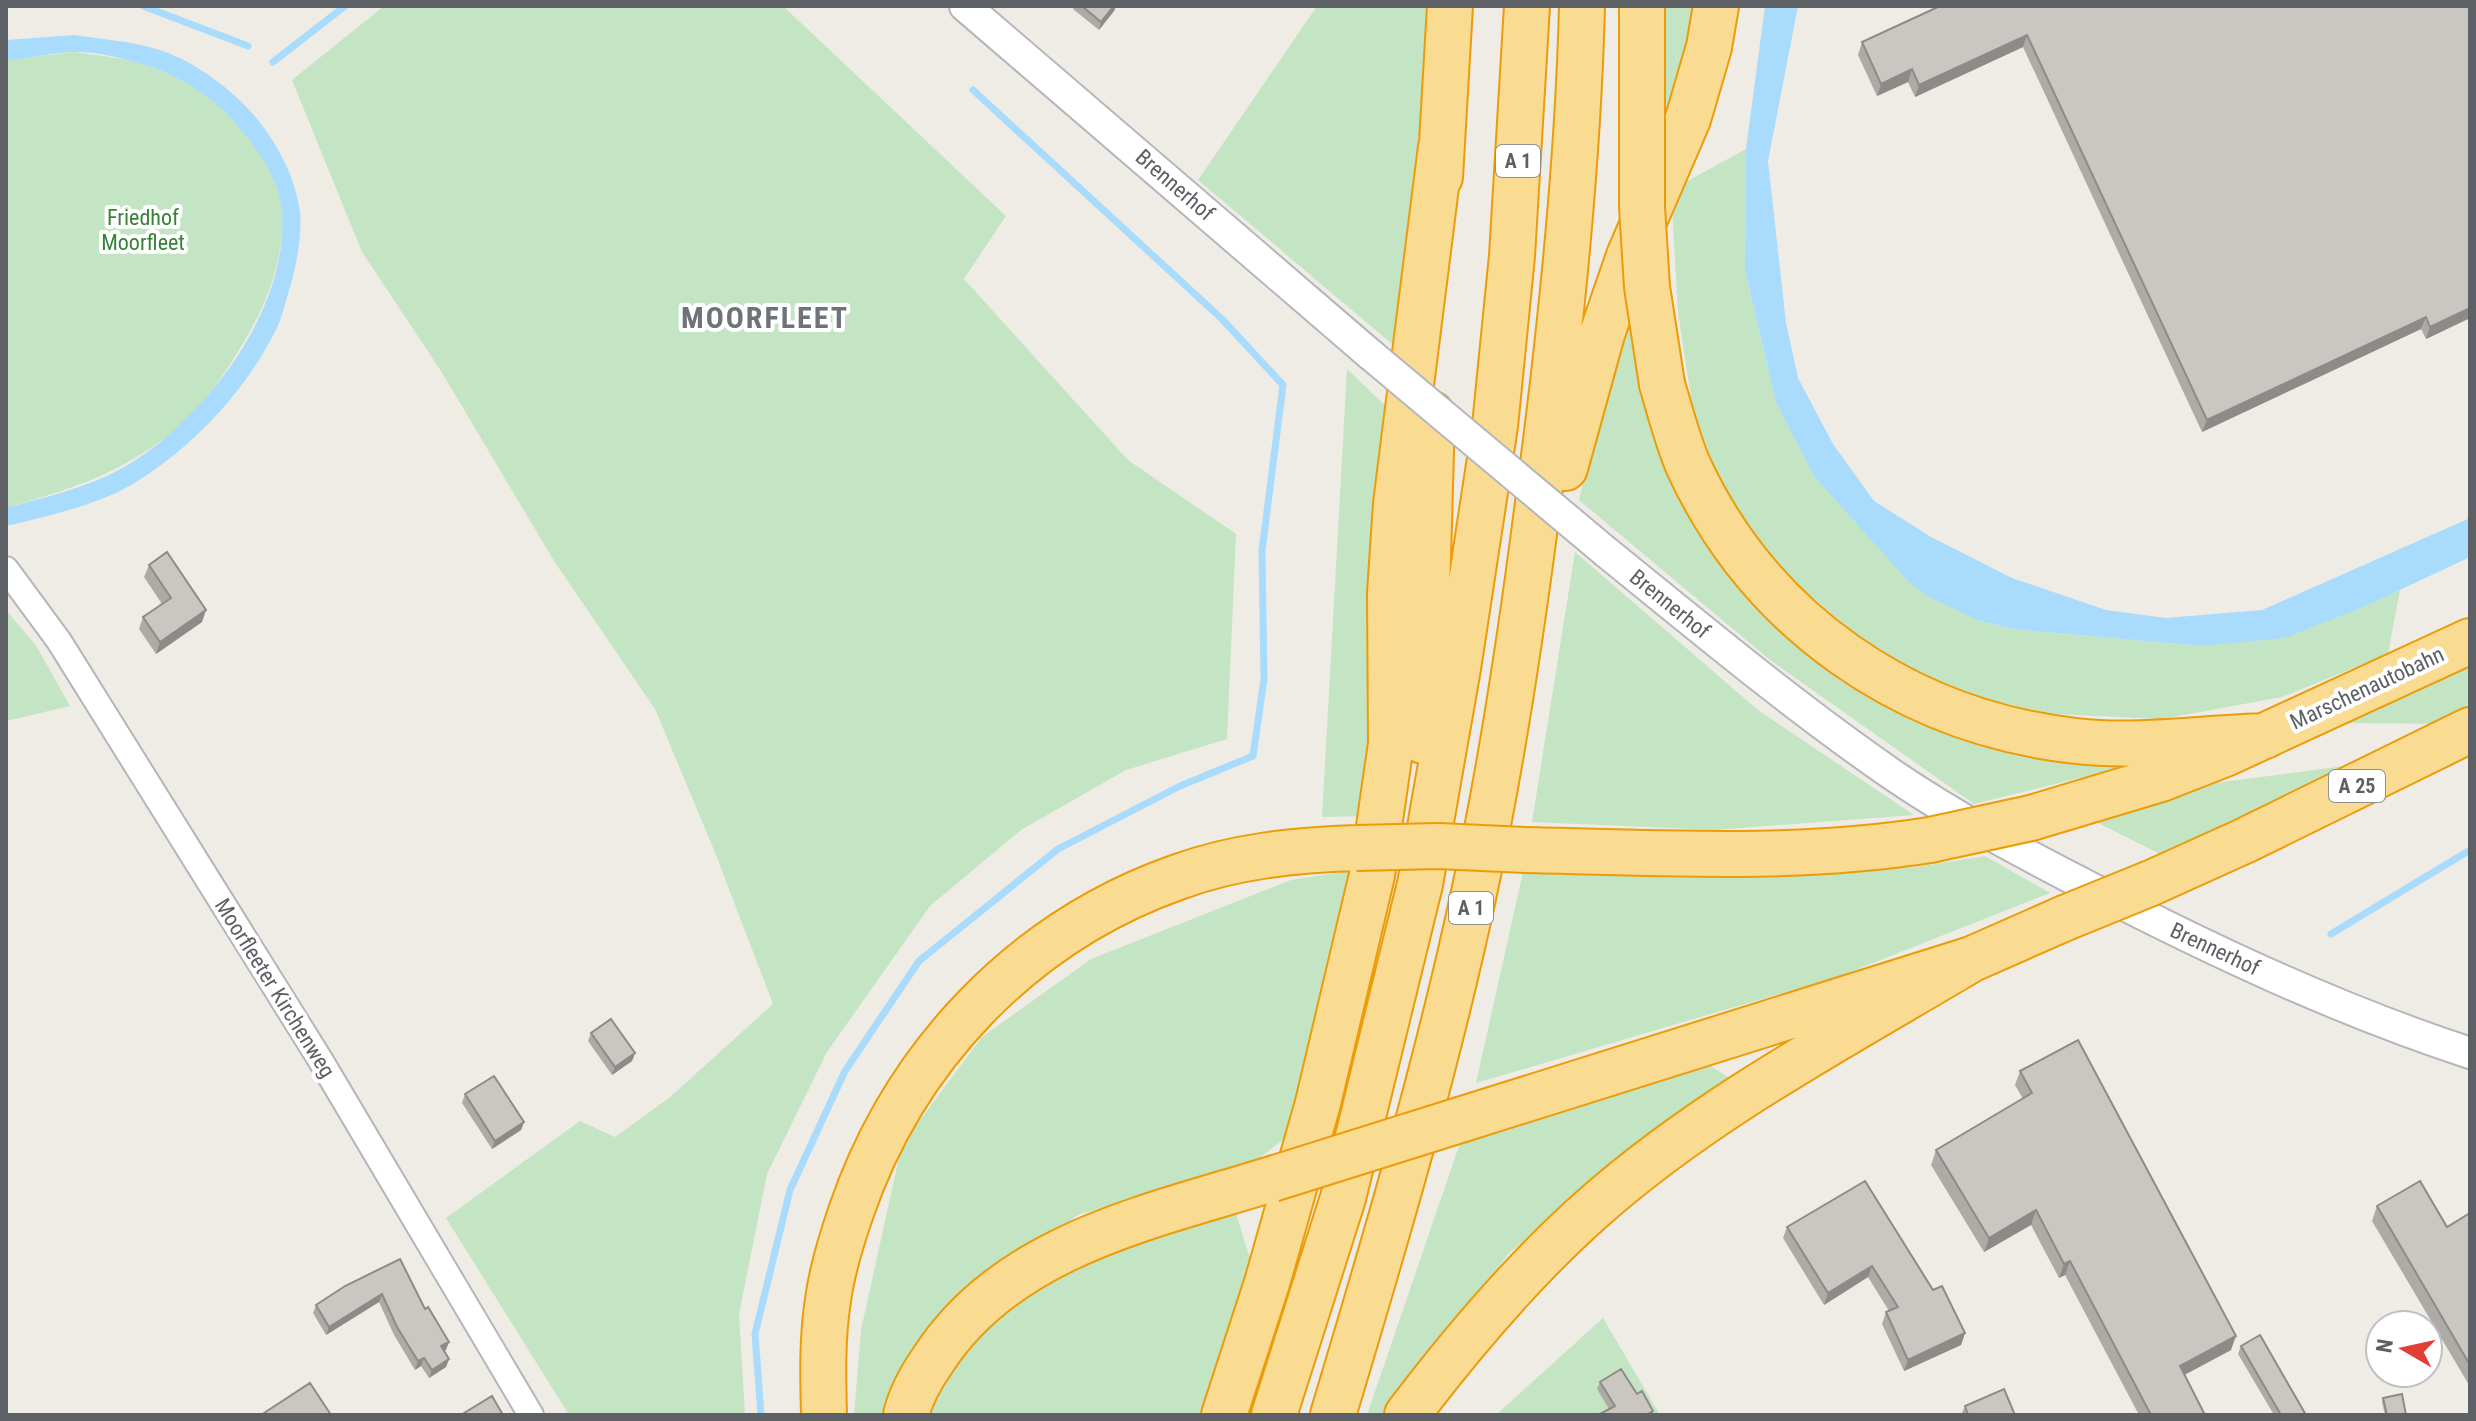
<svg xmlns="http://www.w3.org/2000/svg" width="2476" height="1421" viewBox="0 0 2476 1421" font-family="'Roboto Condensed',sans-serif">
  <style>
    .green { fill: #c4e5c3 }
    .water { fill: #a8dbfc }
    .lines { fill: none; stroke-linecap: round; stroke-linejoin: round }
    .stream { stroke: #a8dbfc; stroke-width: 7 }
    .minor-casing { stroke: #b3b6ba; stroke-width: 28 }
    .tertiary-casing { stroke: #b3b6ba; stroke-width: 34 }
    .motorway-casing { stroke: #ec9c08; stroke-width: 48 }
    .minor { stroke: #fff; stroke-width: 24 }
    .tertiary { stroke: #fff; stroke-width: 30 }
    .motorway { stroke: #f9db92; stroke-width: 44 }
    .tertiary-bridge-casing { stroke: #b3b6ba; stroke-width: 34; stroke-linecap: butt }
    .motorway-bridge-casing { stroke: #ec9c08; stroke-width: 48; stroke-linecap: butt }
    .tertiary-bridge { stroke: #fff; stroke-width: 30 }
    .motorway-bridge { stroke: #f9db92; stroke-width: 44 }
    .wall { fill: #aeaba7 }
    .shaded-wall { fill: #8d8b88 }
    .building { fill: #cac7c2; stroke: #8d8b88; stroke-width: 2 }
    .labels { text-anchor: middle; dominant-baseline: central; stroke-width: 8; stroke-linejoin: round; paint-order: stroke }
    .shield { fill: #fff; stroke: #8e9093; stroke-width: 2 }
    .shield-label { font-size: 20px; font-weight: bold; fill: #5d6165 }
    .street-label { font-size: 22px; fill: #5d6165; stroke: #fff }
    .park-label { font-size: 22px; fill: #378238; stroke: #fff }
    .district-label { font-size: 30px; font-weight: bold; letter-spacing: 2px; fill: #6e7377; stroke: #fff }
  </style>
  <rect width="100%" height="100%" fill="#efece5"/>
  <!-- green -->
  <path class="green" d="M384 6H783L1006 216 964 279 1128 460 1236 534 1227 739 1126 770 1021 830 930 906 827 1052 767 1174 739 1314 745 1415H569L446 1218 580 1121 615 1137 669 1098 773 1004 714 850 655 709 554 561 441 371 362 252 292 80Z
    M1317 6H1429L1405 355 1198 180Z
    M1663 6H1702L1666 122Z
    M73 52C95 55 118 57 139 63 156 68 180 77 194 87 232 112 280 166 282 213 285 259 266 306 242 345 223 377 200 410 170 434 116 476 70 489 6 508V60Z
    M1746 149 1745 271 1776 402 1977 620 2013 629 2201 646 2368 605 2400 590 2388 654 2282 697 2162 719 2052 714 1951 691 1872 648 1792 580 1729 504 1693 410 1678 313 1671 190Z
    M1630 309 1640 391 1684 505 1734 571 1837 667 2115 759 2120 766 2116 769 1974 804 1770 660 1579 500 1621 323Z
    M1347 369 1393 413 1372 816 1322 817Z
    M1575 552 1758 710 1914 815 1714 830 1532 822Z
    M6 610 37 647 70 706 6 721Z
    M2470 665V713L2451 724 2338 723Z
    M2352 765 2160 854 2096 822 2207 784Z
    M1985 856 2050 893 1840 976 1476 1083 1523 872 1909 868Z
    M1355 870 1297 1129 1240 1173 1080 1214 991 1272 886 1415H854L861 1330 902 1144 982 1037 1091 959 1291 880Z
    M1704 1062 1733 1080 1601 1178 1509 1253 1387 1415H1367L1460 1143Z
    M1236 1214 1249 1255 1259 1262 1211 1415H924L926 1406 1002 1302 1105 1251Z
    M1603 1318 1660 1415H1496Z"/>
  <!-- water -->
  <path class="water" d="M1765 6H1798L1768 161 1786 323 1798 378 1833 444 1874 501 1931 537 2012 578 2106 610 2166 618 2262 610 2470 518V557L2368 605 2285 638 2201 646 2013 629 1977 620 1927 596 1908 581 1814 476 1776 402 1745 271 1746 149Z
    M75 35C100 39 128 41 153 48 190 58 228 86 253 114 276 141 295 175 300 212 302 236 297 261 291 284 286 299 283 316 276 330 244 393 193 447 133 484 95 506 48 516 6 526V508C46 497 90 487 126 466 205 419 289 309 282 213 280 183 261 154 243 132 217 99 179 74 138 63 119 57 93 51 72 52 50 53 28 59 6 60V40Z"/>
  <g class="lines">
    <!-- stream -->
    <path class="stream" d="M143 6 248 46
      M273 62 345 6
      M2331 934 2470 850
      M761 1415 755 1334 790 1190 845 1071 919 961 1058 849 1180 786 1253 756 1264 679 1262 551 1283 385 1222 319 973 90"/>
    <defs>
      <path id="minor" d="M6 569 59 641 321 1061 531 1415"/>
      <path id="tertiary" d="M965 6 1371 355
        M1606 552C1700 628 1793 706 1893 775 1956 818 2025 854 2093 889 2215 952 2339 1010 2470 1053"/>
      <path id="motorway" d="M1642 76V6
        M1440 177 1450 6
        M1662 384C1670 411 1677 439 1688 465 1760 622 1906 722 2076 741 2137 748 2203 738 2265 736
        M1565 468 1602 334 1629 256 1688 119 1709 47 1716 6
        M1423 741 1432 414
        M2031 818 2161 779 2225 754 2470 641
        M1526 850C1661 853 1796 861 1930 840
        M2151 883 2244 841 2470 730
        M1463 1119 1972 959 2065 918
        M824 1415C823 1377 822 1338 828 1300 832 1270 841 1241 851 1212 904 1057 1022 932 1178 877 1235 856 1296 850 1356 848
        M906 1415C911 1395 921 1377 933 1360 1007 1245 1150 1217 1272 1179
        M1224 1415 1267 1283 1318 1103 1372 875 1391 744 1390 593 1396 504 1441 147
        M1274 1415 1343 1198 1420 884 1458 668 1495 426 1512 256 1527 6
        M1333 1415C1385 1242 1436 1070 1474 893 1503 759 1523 623 1540 487 1561 328 1578 167 1582 6
        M1407 1415C1463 1341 1523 1270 1593 1208 1706 1108 1843 1036 1972 959"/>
    </defs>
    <!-- minor casing -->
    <use href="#minor" class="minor-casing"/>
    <!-- tertiary casing -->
    <use href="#tertiary" class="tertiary-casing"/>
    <!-- motorway casing -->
    <use href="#motorway" class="motorway-casing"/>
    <!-- minor -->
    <use href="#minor" class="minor"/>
    <!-- tertiary -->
    <use href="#tertiary" class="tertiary"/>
    <!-- motorway -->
    <use href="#motorway" class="motorway"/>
    <defs>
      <path id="tertiary-bridge" d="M1371 355 1606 552"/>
      <path id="motorway-bridge" d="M1642 76V207L1647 287 1662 384
        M1930 840 2031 818
        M1356 848 1438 846 1526 850
        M2065 918 2151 883
        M1272 1179 1463 1119"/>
    </defs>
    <!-- tertiary-bridge casing -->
    <use href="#tertiary-bridge" class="tertiary-bridge-casing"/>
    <!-- motorway-bridge casing -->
    <use href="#motorway-bridge" class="motorway-bridge-casing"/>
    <!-- tertiary-bridge -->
    <use href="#tertiary-bridge" class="tertiary-bridge"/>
    <!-- motorway-bridge -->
    <use href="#motorway-bridge" class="motorway-bridge"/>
  </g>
  <!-- wall -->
  <path class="wall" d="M1074 6H1116L1114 11 1099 30 1073 9Z
    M2470 6V318L2426 339 2421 329 2202 432 2023 47 1915 97 1908 82 1877 96 1858 55 1862 42Z
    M149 565 202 622 156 654 139 629 143 617 162 604 144 577Z
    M591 1033 635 1053 632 1061 612 1075 588 1041Z
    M2020 1071 2231 1350 2184 1375 2205 1415H2139L2065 1275 2059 1278 2031 1225 1984 1252 1931 1165 1936 1150 2023 1099 2015 1085Z
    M465 1094 524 1122 521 1130 492 1149 462 1103Z
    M2377 1206 2447 1227 2470 1213V1385H2469L2372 1221Z
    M1787 1227 1933 1290 1965 1333 1961 1345 1904 1371 1882 1324 1886 1312 1889 1311 1868 1277 1824 1305 1783 1238Z
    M400 1259 446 1350 444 1351 449 1359 446 1367 429 1378 421 1366 415 1370 394 1335 379 1302 326 1335 313 1313 316 1305Z
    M2241 1346 2306 1415H2274L2238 1354Z
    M1600 1382 1637 1394 1653 1411 1652 1415H1598L1609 1409 1597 1389Z
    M2383 1398 2406 1415H2385L2382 1402Z
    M1965 1406 2015 1415H1961Z"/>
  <!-- shaded-wall -->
  <path class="shaded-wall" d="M1114 6H1116L1114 11 1099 30 1101 22Z
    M2027 35 2023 47 1915 97 1919 85Z
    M1912 69 1908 82 1877 96 1881 84Z
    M2470 308V318L2426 339 2430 327Z
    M2426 317 2421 329 2202 432 2207 420Z
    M206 610 202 622 156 654 160 642Z
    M635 1053 632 1061 612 1075 615 1067Z
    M524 1122 521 1130 492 1149 495 1141Z
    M2036 1210 2031 1225 1984 1252 1989 1238Z
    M2070 1261 2065 1275 2059 1278 2064 1264Z
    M1872 1266 1868 1277 1824 1305 1828 1293Z
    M382 1294 379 1302 326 1335 329 1327Z
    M1965 1333 1961 1345 1904 1371 1908 1360Z
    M2236 1336 2231 1350 2175 1380 2180 1366Z
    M449 1342 446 1350 438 1355 441 1346Z
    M424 1358 421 1366 415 1370 418 1361Z
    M449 1359 446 1367 429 1378 432 1370Z"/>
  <!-- building -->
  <path class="building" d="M1082 6H1114L1101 22Z
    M1940 6H2470V308L2430 327 2426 317 2207 420 2027 35 1919 85 1912 69 1881 84 1862 42Z
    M167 552 206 610 160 642 143 617 171 598 149 565Z
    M611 1019 635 1053 615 1067 591 1033Z
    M2078 1040 2236 1336 2180 1366 2205 1415H2151L2070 1261 2064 1264 2036 1210 1989 1238 1936 1150 2032 1093 2020 1071Z
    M494 1076 524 1122 495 1141 465 1094Z
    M1865 1181 1933 1290 1942 1286 1965 1333 1908 1360 1886 1312 1898 1307 1872 1266 1828 1293 1787 1227Z
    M2420 1181 2447 1227 2470 1213V1365L2377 1206Z
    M400 1259 425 1309 428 1307 449 1342 441 1346 449 1359 432 1370 424 1358 418 1361 397 1327 382 1294 329 1327 316 1305 345 1286Z
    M2260 1335 2306 1415H2281L2241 1346Z
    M1621 1369 1637 1394 1642 1391 1653 1411 1646 1415H1598L1615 1406 1600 1382Z
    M310 1383 331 1415H265L264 1413Z
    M2004 1389 2015 1415H1968L1965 1406Z
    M2402 1394 2406 1415H2387L2383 1398Z
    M492 1396 503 1415H461Z"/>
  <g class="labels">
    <!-- shield labels -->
    <g class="shield">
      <rect x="1496" y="145" width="44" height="32" rx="6"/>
      <rect x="2329" y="770" width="56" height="32" rx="6"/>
      <rect x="1449" y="892" width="44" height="32" rx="6"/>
    </g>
    <g class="shield-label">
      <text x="1518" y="161">A 1</text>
      <text x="2357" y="786">A 25</text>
      <text x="1471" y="908">A 1</text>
    </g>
    <!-- street labels -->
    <g class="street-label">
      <text transform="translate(1175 185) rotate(41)">Brennerhof</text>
      <text transform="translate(1670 604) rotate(39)">Brennerhof</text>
      <text transform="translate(2367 688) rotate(-25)">Marschenautobahn</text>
      <text transform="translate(2215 949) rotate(25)">Brennerhof</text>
      <text transform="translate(275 988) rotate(58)">Moorfleeter Kirchenweg</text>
    </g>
    <!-- park labels -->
    <g class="park-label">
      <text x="143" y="217">Friedhof<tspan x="143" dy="25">Moorfleet</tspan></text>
    </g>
    <!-- district labels -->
    <g class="district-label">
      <text x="765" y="317">MOORFLEET</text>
    </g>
  </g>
  <!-- border -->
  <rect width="2476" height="1421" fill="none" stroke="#5d6165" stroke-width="16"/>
  <!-- north arrow -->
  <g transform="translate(2404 1349) rotate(279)"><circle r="38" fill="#ffffff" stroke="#bec0c1" stroke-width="2"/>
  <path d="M0-6L14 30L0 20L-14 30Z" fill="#e33d37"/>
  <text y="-12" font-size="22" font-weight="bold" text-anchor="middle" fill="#5d6165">N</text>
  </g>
</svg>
